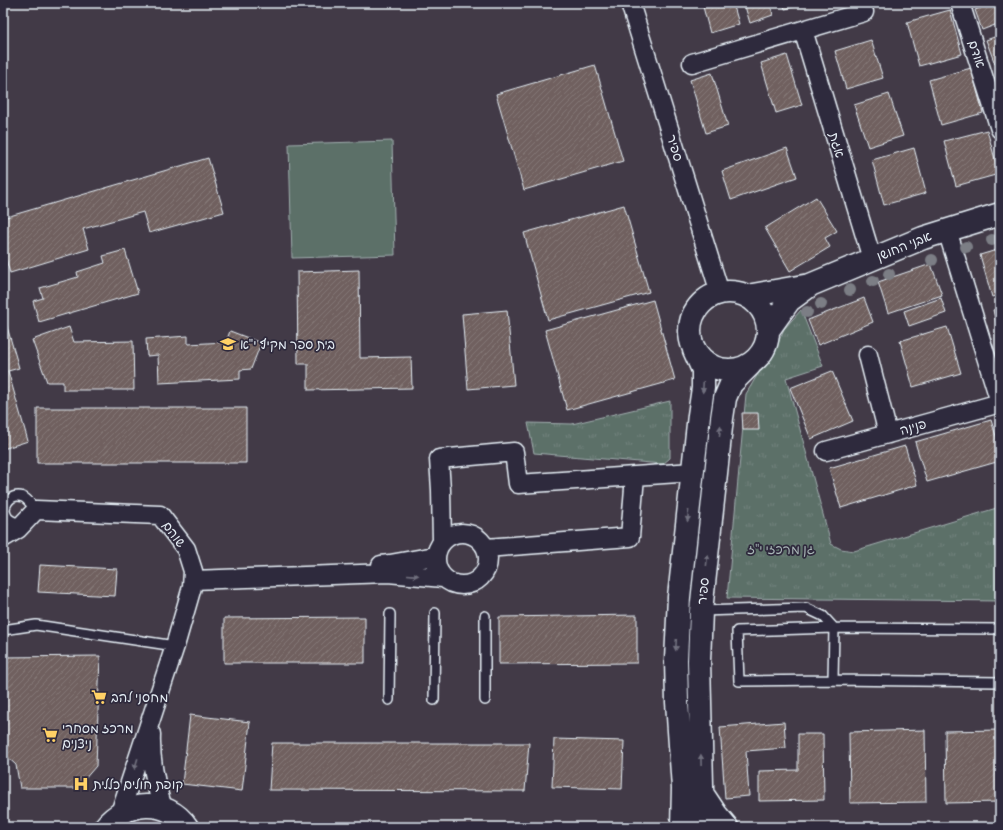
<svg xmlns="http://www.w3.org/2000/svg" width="1003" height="830" viewBox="0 0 1003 830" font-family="Delius,'Playpen Sans Hebrew',sans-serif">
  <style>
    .grass { fill: url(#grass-tufts); stroke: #a2b0b0 }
    .garden { fill: #5b6f68; stroke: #a2b0b0 }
    .building { fill: url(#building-hatch); stroke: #e8f1f8 }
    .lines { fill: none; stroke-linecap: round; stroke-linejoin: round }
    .service-casing { stroke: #e8f1f8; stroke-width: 12 }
    .minor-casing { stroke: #e8f1f8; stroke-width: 21 }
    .tertiary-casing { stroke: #e8f1f8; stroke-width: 25 }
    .secondary-casing { stroke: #e8f1f8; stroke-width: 25 }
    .service { stroke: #2f2a3d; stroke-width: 9 }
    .minor { stroke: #2f2a3d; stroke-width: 18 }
    .tertiary { stroke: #2f2a3d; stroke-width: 22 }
    .secondary { stroke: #2f2a3d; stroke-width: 22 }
    .tree { fill: #7b7e85 }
    .oneway { fill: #70707e }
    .labels { text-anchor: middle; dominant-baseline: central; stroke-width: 3.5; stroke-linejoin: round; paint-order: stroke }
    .street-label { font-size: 13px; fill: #e8f1f8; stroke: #2f2a3d }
    .poi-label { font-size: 13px; fill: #e8f1f8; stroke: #2f2a3d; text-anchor: start }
    .park-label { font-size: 13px; fill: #a9b6b7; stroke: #2f2a3d }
  </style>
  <defs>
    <pattern id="grass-tufts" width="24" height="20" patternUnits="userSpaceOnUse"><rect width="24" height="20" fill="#5b6f68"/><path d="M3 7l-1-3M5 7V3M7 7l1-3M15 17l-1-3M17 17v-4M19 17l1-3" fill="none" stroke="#73847e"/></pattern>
    <pattern id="building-hatch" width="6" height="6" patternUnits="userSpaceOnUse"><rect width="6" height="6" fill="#70615e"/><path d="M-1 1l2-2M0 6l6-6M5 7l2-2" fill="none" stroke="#847876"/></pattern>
  </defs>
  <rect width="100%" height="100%" fill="#423a47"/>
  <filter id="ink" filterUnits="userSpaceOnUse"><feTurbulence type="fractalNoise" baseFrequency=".025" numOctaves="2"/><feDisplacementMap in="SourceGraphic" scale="8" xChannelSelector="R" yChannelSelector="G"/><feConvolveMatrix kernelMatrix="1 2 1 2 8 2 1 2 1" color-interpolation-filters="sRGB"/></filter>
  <g filter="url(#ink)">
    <!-- grass -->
    <path class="grass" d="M801 310 823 366 786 378 831 544 841 549 854 551 1000 507V601L727 598 746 394 762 367 774 352 784 329Z
      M670 401V458L663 464 534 453 528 423 572 424Z"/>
    <!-- garden -->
    <path class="garden" d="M392 141 395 255 292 258 289 144Z"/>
    <!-- building -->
    <path class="building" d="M702 3H733L739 24 710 33Z
      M744 3H770L773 15 750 23Z
      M783 3H810L785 9Z
      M993 3H1000V23L982 30 975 10Z
      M950 10 962 54 919 66 907 22Z
      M1000 35V62L995 64 986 40Z
      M871 40 883 78 846 89 835 51Z
      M787 55 802 105 776 113 761 63Z
      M595 65 623 161 524 190 496 94Z
      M971 68 983 113 941 125 929 80Z
      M712 73 728 126 706 133 690 80Z
      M889 94 903 136 868 147 854 105Z
      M987 130 999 174 956 186 944 141Z
      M787 148 797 177 731 200 722 171Z
      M914 148 926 193 884 205 872 160Z
      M208 158 224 212 149 233 143 212 83 229 89 249 10 273 3 249V218Z
      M816 197 837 231 825 238 830 247 790 271 765 228Z
      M624 205 649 292 548 320 524 233Z
      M1000 249V294L992 297 980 255Z
      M125 250 138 293 39 322 33 301 43 298 40 288 78 277 77 272 105 263 103 256Z
      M931 264 942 295 888 313 878 282Z
      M359 270 360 358 411 357 412 388 308 390V364H298L297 272Z
      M864 298 873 322 818 345 808 320Z
      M941 298 946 313 909 326 904 311Z
      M653 300 675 380 567 410 545 330Z
      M1000 308V334H999L993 310Z
      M507 310 514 385 468 389 462 314Z
      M3 313 19 368 8 371 28 441 3 449Z
      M69 327 74 342 133 341 134 390H63V382H47L32 340Z
      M947 327 961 373 913 387 900 341Z
      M230 331 261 343 251 369 240 370V379L159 383 158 355 147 356 146 339 188 336V344L226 342Z
      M832 371 853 421 811 439 790 388Z
      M37 408H246V463H37Z
      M742 413H758L759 430H743Z
      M991 420 1000 449V461L927 482 915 442Z
      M905 446 917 485 841 508 829 468Z
      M40 565 117 569 115 596 38 592Z
      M637 615V663L499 664V617Z
      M365 617V663H224V618Z
      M100 656 96 766 77 788H20L16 765 3 753V657Z
      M190 715 250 722 242 791 182 784Z
      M784 722 786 748 746 751 749 796 725 798 720 727Z
      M925 730 926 802 850 803 849 732Z
      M1000 730V802L946 803 945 731Z
      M798 734H823L824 800 759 801V771L798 770Z
      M554 739 624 741 622 789 552 787Z
      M272 743H529L525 791 269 790Z"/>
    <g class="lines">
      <defs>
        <path id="service" d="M22 524C17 523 12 522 8 518 0 508 10 492 23 497 28 499 32 506 36 510
          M700 611 806 608 823 616 834 628 833 680 739 681 737 631 834 628 1000 629
          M485 616V700
          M3 630 36 625 175 646
          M833 680 1000 682
          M389 700 390 614
          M434 700 435 613"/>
        <path id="minor" d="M630 3 720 293
          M960 3 1000 129
          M803 30 872 259
          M692 63 864 12
          M947 230 1000 402
          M868 355 888 434
          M826 451 1000 403
          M436 559a26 26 0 1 1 52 0a26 26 0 1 1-52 0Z
          M3 538 18 529 36 510 160 515 186 549 193 571 192 587 175 646 120 813
          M442 541 441 490 439 459 514 452 518 484 693 472
          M486 548 630 537 635 476
          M381 565 390 564 435 556
          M193 580 388 573 443 578
          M151 734C150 760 155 784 163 808"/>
        <path id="tertiary" d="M690 331a39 39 0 1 1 78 0a39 39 0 1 1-78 0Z
          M747 296 810 285 923 238 1000 214
          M769 329 789 301 808 287
          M702 793 716 814 727 827
          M682 827 683 788 677 702 676 660 679 597 699 415 703 388V370L694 350
          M703 827 699 661 701 611 722 418 725 398 731 384 750 365"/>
        <path id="secondary" d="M105 827C125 801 167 797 187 827"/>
      </defs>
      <!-- service casing -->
      <use href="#service" class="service-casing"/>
      <!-- minor casing -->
      <use href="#minor" class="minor-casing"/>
      <!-- tertiary casing -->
      <use href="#tertiary" class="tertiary-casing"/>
      <!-- secondary casing -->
      <use href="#secondary" class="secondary-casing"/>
      <!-- service -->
      <use href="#service" class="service"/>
      <!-- minor -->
      <use href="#minor" class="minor"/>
      <!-- tertiary -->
      <use href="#tertiary" class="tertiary"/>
      <!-- secondary -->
      <use href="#secondary" class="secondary"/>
    </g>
    <!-- trees -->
    <g class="tree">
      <circle cx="992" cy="240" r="6"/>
      <circle cx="966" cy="247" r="6"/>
      <circle cx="932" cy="260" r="6"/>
      <circle cx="889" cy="274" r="6"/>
      <circle cx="873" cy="281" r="6"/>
      <circle cx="850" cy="290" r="6"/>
      <circle cx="821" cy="304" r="6"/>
      <circle cx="807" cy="312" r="6"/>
    </g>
    <!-- one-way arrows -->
    <defs><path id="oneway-solid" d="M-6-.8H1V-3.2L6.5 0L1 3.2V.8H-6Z"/></defs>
    <g class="oneway">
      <use href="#oneway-solid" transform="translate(703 387) rotate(93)"/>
      <use href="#oneway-solid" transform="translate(720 431) rotate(-84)"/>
      <use href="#oneway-solid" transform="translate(688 516) rotate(96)"/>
      <use href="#oneway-solid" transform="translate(707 560) rotate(-84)"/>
      <use href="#oneway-solid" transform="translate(413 575) rotate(5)"/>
      <use href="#oneway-solid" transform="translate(676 645) rotate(93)"/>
      <use href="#oneway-solid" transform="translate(701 760) rotate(-91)"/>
      <use href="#oneway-solid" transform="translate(136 764) rotate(107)"/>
    </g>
  </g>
  <!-- icons -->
  <defs>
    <symbol id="school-bare" viewBox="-9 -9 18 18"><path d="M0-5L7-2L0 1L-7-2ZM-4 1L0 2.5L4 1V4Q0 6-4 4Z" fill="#ffd166" stroke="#2f2a3d" stroke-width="2.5" paint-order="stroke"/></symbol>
    <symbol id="supermarket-bare" viewBox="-9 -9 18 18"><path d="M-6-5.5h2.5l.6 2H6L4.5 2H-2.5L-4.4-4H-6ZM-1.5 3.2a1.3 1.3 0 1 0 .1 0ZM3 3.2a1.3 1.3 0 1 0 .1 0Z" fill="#ffd166" stroke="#2f2a3d" stroke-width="2.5" paint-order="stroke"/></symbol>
    <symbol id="hospital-bare" viewBox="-9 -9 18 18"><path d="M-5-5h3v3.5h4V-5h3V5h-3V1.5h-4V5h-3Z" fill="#ffd166" stroke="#2f2a3d" stroke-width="2.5" paint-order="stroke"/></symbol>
  </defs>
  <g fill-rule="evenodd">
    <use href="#school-bare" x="217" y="333" width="22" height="22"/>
    <use href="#supermarket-bare" x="88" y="686" width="22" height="22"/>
    <use href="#supermarket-bare" x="39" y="724" width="22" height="22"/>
    <use href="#hospital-bare" x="70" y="773" width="22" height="22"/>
  </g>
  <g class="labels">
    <!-- street labels -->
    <g class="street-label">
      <text transform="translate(977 54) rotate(72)">אודם</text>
      <text transform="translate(837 145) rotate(73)">אגת</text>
      <text transform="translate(675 148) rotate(73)">ספיר</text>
      <text transform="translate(904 246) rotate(-22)">אבני החושן</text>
      <text transform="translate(913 427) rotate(-16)">פנינה</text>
      <text transform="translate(174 534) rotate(53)">שוהם</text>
      <text transform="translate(703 591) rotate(-84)">ספיר</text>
    </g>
    <!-- poi labels -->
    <g class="poi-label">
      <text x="240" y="344">בית ספר מקיף י"א</text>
      <text x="111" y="697">מחסני להב</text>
      <text x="62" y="728">מרכז מסחרי<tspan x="62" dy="15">ניצנים</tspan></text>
      <text x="93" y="784">קופת חולים כללית</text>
    </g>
    <!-- park labels -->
    <g class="park-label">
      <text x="781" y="549">גן מרכזי י"ז</text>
    </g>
  </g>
  <!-- margin -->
  <rect width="1003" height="830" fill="none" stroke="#2f2a3d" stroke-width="16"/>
  <rect x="8" y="8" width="987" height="814" fill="none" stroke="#e8f1f8" stroke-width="1.5" filter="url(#ink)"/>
</svg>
